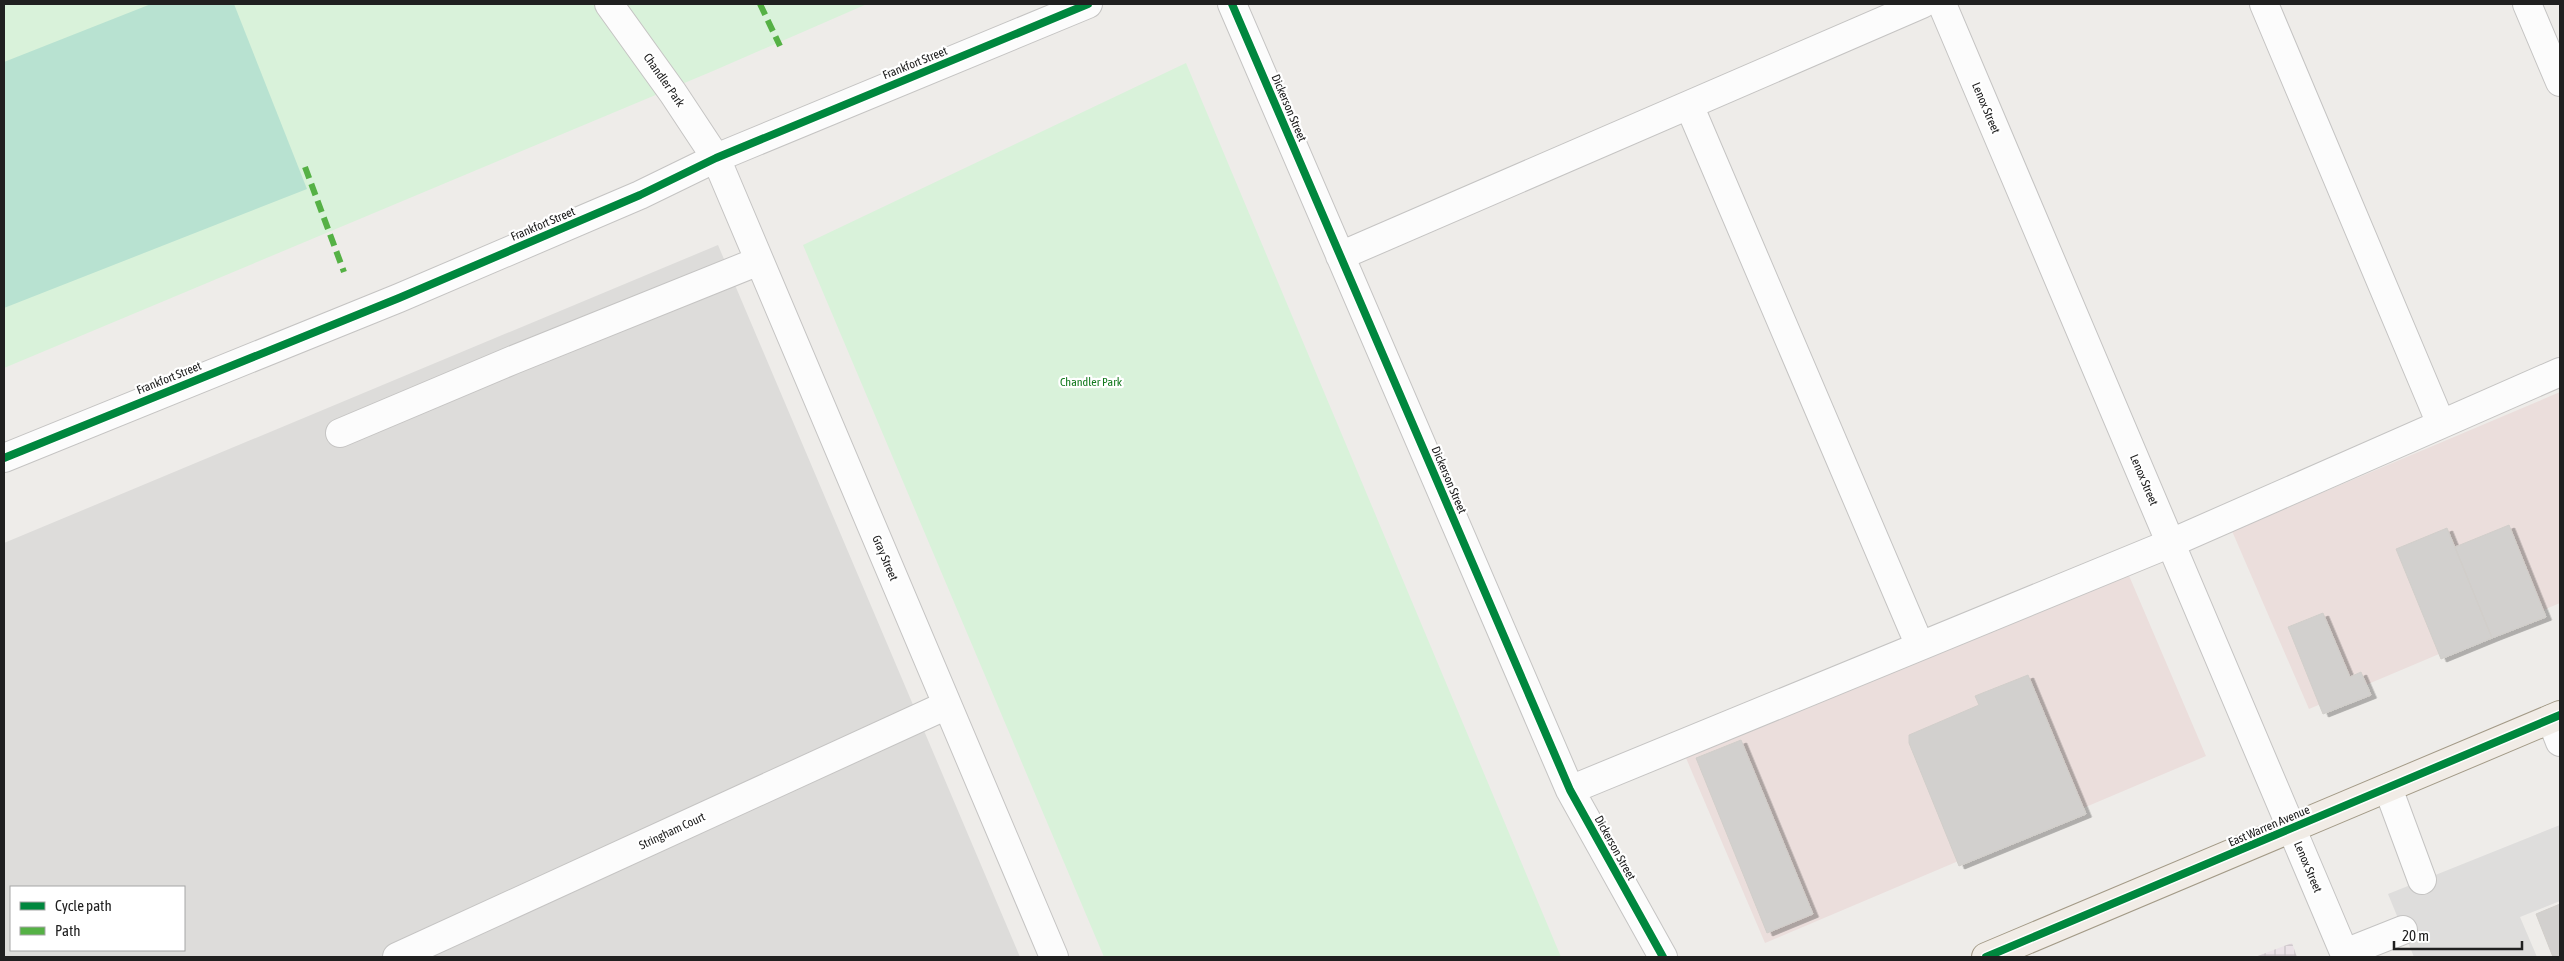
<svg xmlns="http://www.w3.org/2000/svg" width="2564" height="961" viewBox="0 0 2564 961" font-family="'Asap Condensed',sans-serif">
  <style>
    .residential { fill: #dddcda; fill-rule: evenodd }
    .commercial { fill: #ebdedc }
    .industrial { fill: url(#industrial-grid) }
    .park { fill: #d9f2da }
    .pitch { fill: #b8e2d1 }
    .parking { fill: #dedddc }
    .building { fill: #d2d0ce; stroke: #d1ceca; filter: url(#shadow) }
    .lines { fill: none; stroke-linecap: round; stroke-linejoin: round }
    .minor-casing { stroke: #c5c4c3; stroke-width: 30 }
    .major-casing { stroke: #a39a87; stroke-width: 30 }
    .minor { stroke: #fcfcfc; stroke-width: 28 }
    .major { stroke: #f1ece6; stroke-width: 28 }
    .quiet { stroke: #55b145; stroke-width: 6; stroke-dasharray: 12 6; stroke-linecap: butt }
    .cycleway-casing { stroke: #fff; stroke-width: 11 }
    .cycleway { stroke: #00873e; stroke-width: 8 }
    .labels { text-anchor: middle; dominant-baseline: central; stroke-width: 4.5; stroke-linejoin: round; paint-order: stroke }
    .street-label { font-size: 12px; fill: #202020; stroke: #fff }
    .park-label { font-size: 12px; fill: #13791e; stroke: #fff }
  </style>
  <defs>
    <pattern id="industrial-grid" width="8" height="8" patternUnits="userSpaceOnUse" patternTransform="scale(1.25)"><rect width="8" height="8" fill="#ebe2e7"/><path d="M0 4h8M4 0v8" fill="none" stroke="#c9c2c6"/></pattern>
    <filter id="shadow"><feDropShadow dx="5.5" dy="3" stdDeviation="0" flood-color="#0004"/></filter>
  </defs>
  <rect width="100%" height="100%" fill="#eeece9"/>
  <!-- residential -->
  <path class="residential" d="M718 245 1020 957H4V543ZM11 887H184V950H11Z"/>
  <!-- commercial -->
  <path class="commercial" d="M2560 392V603L2309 709 2232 531Z
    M2127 571 2206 756 1765 943 1686 758Z"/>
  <!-- industrial -->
  <path class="industrial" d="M2292 943 2297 957H2255Z"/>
  <!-- park -->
  <path class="park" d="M4 4H867L713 71 4 368Z
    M1186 63 1561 957H1104L803 245Z"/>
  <!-- pitch -->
  <path class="pitch" d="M151 4H234L307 189 4 308V62Z"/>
  <!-- parking -->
  <path class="parking" d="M2560 825V901L2520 917 2537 957H2414L2388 894Z"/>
  <!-- building -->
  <path class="building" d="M2509 525 2546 617 2492 638 2455 547Z
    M2447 528 2492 638 2441 659 2396 549Z
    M2323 613 2350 677 2361 672 2371 695 2323 714 2288 627Z
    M2028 675 2086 814 1959 866 1909 743V735L1979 705 1975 696Z
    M1741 740 1813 914 1767 933 1696 758Z
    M2560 904V957H2553L2536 914Z"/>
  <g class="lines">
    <defs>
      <path id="minor" d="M609 4 673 93 716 158 1054 957
        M1232 4 1570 790 1663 957
        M1942 4 2346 957
        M2264 4 2441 424
        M2527 4 2560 82
        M1689 105 1920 646
        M1340 256 1922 4
        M340 433 513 360 759 261
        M4 458 399 298 640 195 716 158 1088 4
        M2551 719 2560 742
        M2388 788 2422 880
        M1570 790 2171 543 2560 372
        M2345 953 2403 930
        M397 957 947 705"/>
      <path id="major" d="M1986 957 2560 715"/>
    </defs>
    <!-- minor casing -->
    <use href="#minor" class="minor-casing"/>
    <!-- major casing -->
    <use href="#major" class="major-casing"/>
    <!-- minor -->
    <use href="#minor" class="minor"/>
    <!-- major -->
    <use href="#major" class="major"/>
    <!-- quiet -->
    <path class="quiet" d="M760 4 780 46
      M305 167 344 272"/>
    <defs>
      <path id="cycleway" d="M1232 4 1570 790 1663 957
        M4 458 399 298 640 195 716 158 1088 4
        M1986 957 2560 715"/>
    </defs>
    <!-- cycleway casing -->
    <use href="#cycleway" class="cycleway-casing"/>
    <!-- cycleway -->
    <use href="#cycleway" class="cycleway"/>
  </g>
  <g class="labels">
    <!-- street labels -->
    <g class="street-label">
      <text transform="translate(915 63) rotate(-22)">Frankfort Street</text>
      <text transform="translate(664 80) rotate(55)">Chandler Park</text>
      <text transform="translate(1289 108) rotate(67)">Dickerson Street</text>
      <text transform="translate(1986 108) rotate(67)">Lenox Street</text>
      <text transform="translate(543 224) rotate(-23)">Frankfort Street</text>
      <text transform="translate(169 378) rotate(-22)">Frankfort Street</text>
      <text transform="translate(1449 480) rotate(67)">Dickerson Street</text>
      <text transform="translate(2144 480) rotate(67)">Lenox Street</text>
      <text transform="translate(885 558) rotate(67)">Gray Street</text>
      <text transform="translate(2269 826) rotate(-23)">East Warren Avenue</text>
      <text transform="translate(672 831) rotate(-25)">Stringham Court</text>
      <text transform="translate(1615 848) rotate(61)">Dickerson Street</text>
      <text transform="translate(2308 867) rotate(67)">Lenox Street</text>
    </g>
    <!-- park labels -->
    <g class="park-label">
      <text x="1091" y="382">Chandler Park</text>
    </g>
  </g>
  <!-- border -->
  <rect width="2564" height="961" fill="none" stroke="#202020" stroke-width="10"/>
  <!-- legend -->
  <rect x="10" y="886" width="175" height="65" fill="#ffffff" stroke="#a6a6a6"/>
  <rect x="20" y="902" width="25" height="8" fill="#00873e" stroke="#a6a6a6"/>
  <text x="55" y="911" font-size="15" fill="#202020">Cycle path</text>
  <rect x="20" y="927" width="25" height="8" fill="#55b145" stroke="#a6a6a6"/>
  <text x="55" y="936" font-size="15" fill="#202020">Path</text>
  <!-- scale -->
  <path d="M2394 941v8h128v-8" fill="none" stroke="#202020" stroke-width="2.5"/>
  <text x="2402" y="941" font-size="15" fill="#202020" stroke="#ffffff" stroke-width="4" paint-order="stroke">20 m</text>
</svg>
